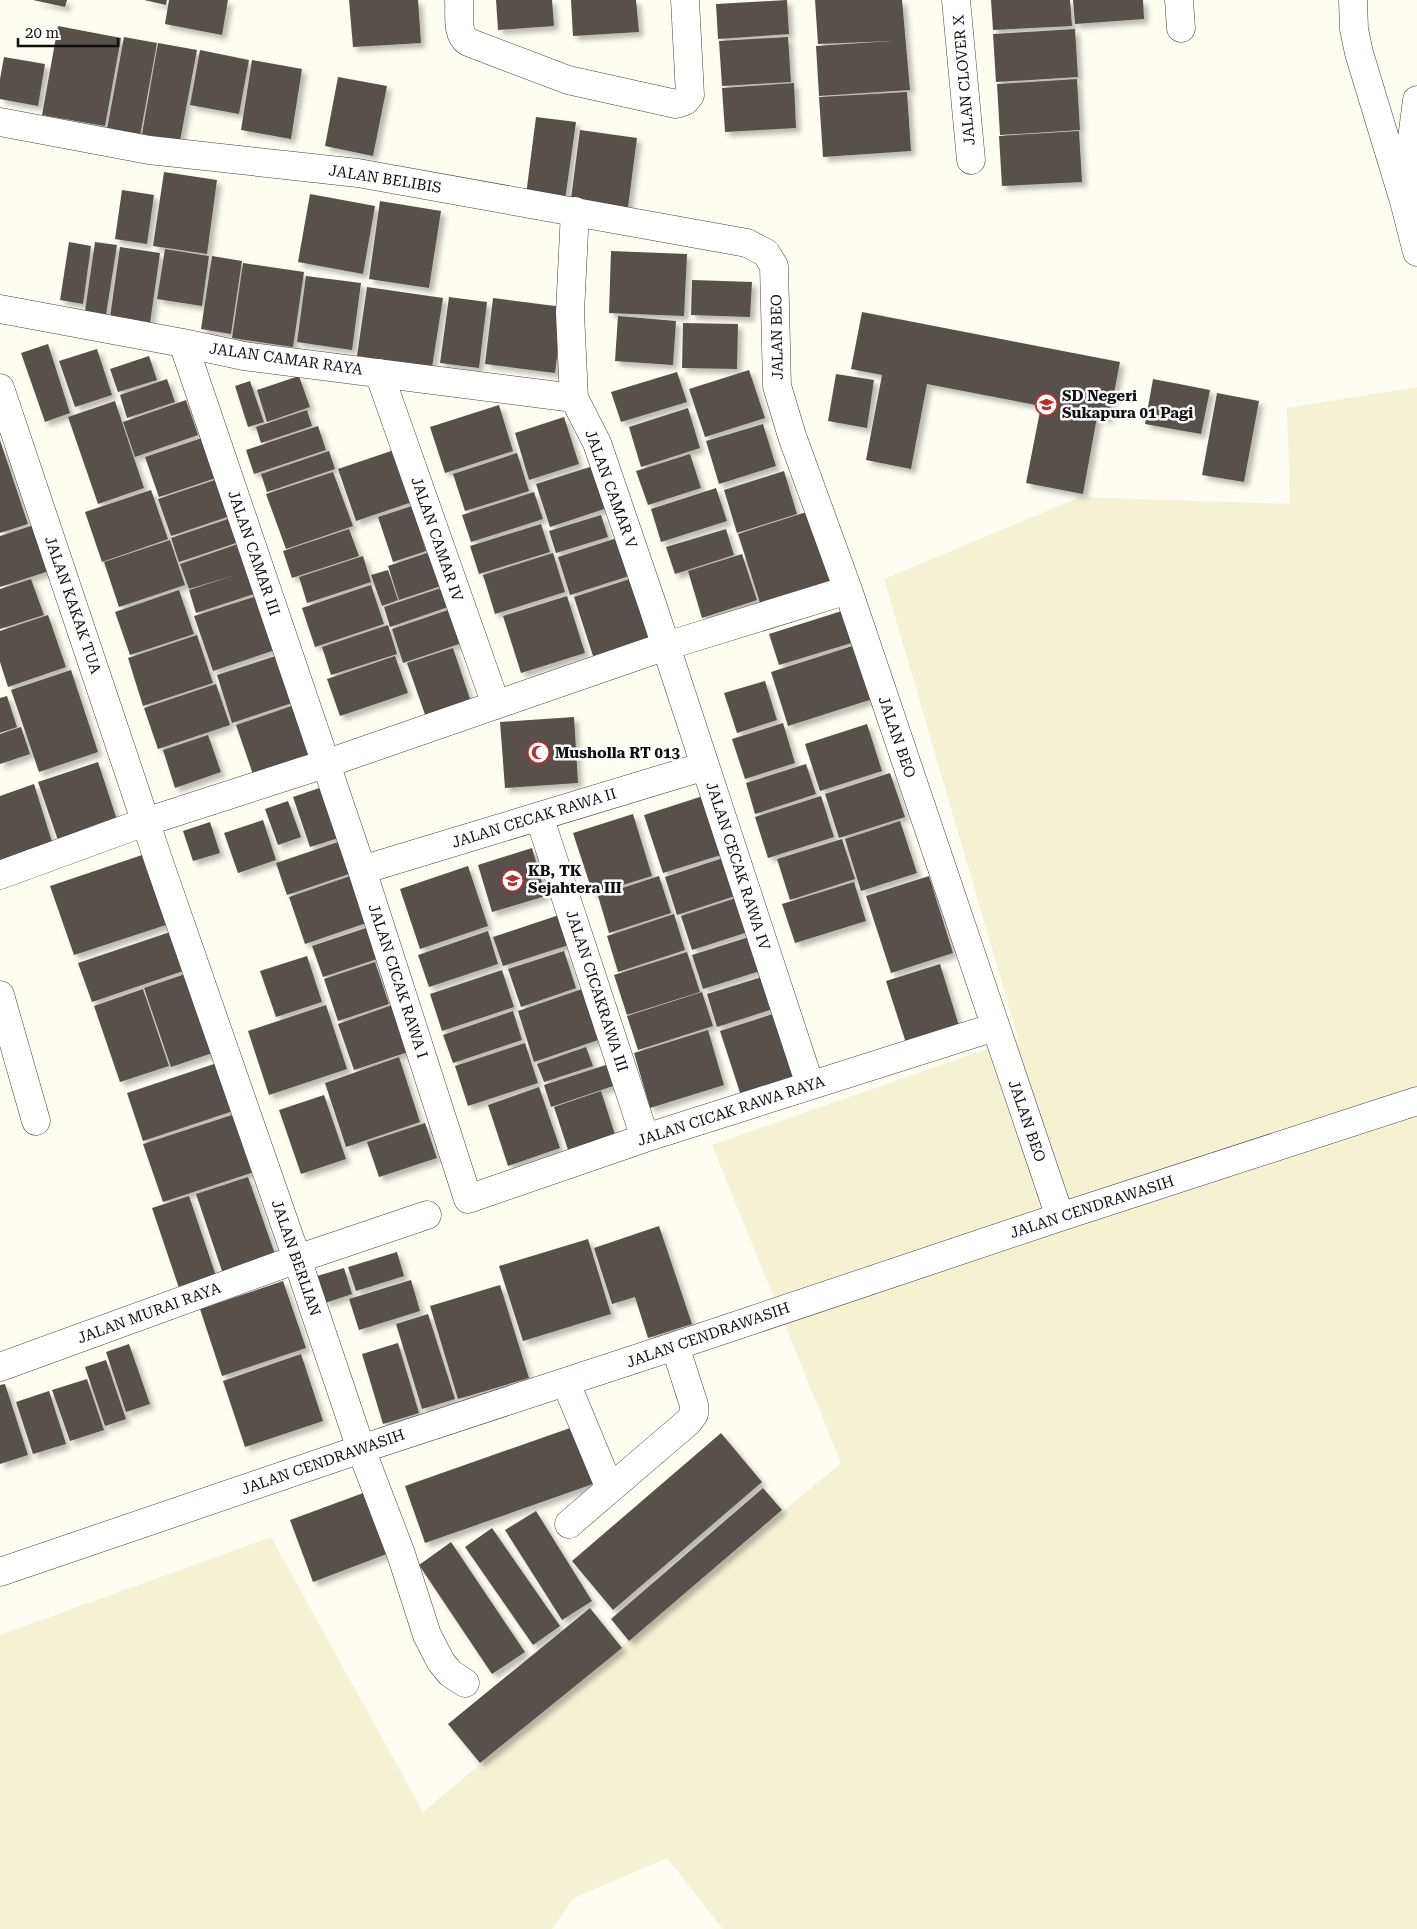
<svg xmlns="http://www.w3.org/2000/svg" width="1417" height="1929" viewBox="0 0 1417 1929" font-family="'Roboto Serif',serif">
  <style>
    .farmland { fill: #f4f2d3 }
    .building { fill: #58514c; filter: url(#shadow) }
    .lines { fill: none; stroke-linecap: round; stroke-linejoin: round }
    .minor-casing { stroke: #424242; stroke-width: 29 }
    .minor { stroke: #fff; stroke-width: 28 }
    .labels { text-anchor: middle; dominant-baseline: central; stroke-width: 5; stroke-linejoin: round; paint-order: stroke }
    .street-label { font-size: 15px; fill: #0f0f0f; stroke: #fff }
    .poi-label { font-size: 15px; font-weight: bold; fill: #0f0f0f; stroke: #fff; text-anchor: start }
  </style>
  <defs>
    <filter id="shadow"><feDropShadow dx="4.5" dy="4.5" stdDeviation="2.5" flood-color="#0004"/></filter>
  </defs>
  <rect width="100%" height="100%" fill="#fefdf2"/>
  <!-- farmland -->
  <path class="farmland" d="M1417 387V1929H723L667 1858 574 1898 552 1929H0V1635L271 1537 423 1812 841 1463 712 1145 1018 1038 884 579 1080 497 1290 504 1287 408Z"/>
  <!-- building -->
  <path class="building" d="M33 0H67L65 7Z
    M144 0H167L166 5Z
    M169 0H228L222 35 165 24Z
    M349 0H418L421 43 353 47Z
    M496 0H552L554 26 498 30Z
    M571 0H636L639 32 573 36Z
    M787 0 789 34 718 39 716 4Z
    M815 0H902L910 90 819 96 816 46 892 41 818 44Z
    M991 0H1070L1072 26 993 30Z
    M1073 0H1143L1144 19 1075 24Z
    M58 26 121 38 105 126 42 115Z
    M1075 29 1078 77 996 82 993 34Z
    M124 37 157 43 140 136 107 129Z
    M788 37 791 82 722 86 719 41Z
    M158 43 197 50 180 141 142 134Z
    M200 50 249 60 239 114 190 105Z
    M4 57 45 64 38 106 0 99V79Z
    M252 60 302 69 291 139 241 130Z
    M338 77 387 86 373 156 325 146Z
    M1077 79 1080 130 1000 135 997 84Z
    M794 83 796 128 725 132 722 88Z
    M907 92 911 151 823 157 819 97Z
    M536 117 576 122 565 200 526 195Z
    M580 130 637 138 627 215 570 206Z
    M1079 131 1082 182 1002 186 999 136Z
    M164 172 217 180 207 254 153 246Z
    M122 190 154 195 147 244 115 239Z
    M310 194 375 206 363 274 298 262Z
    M380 201 441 211 429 288 369 279Z
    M69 242 91 246 83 304 60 300Z
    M95 242 117 245 105 321 84 318Z
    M120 247 160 253 149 330 109 324Z
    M165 249 209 256 202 306 157 299Z
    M611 251 687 254 684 316 609 313Z
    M212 256 242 261 231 334 201 329Z
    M243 263 304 272 293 347 232 338Z
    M306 276 361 283 352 350 297 342Z
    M692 280 752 282 750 317 691 315Z
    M367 287 443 298 432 367 357 356Z
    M449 297 487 302 479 368 440 363Z
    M493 298 563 307 555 373 485 364Z
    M862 312 1120 362 1109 419 1097 417 1083 494 1026 483 1041 406 927 384 911 469 866 460 882 375 851 369Z
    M618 316 676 321 673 365 615 361Z
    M683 323 738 324 737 369 682 368Z
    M48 344 70 413 45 422 21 353Z
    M97 349 112 395 75 407 59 361Z
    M149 356 157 380 118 392 110 369Z
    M749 370 765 418 705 437 689 389Z
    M677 372 687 402 621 422 611 392Z
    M836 374 874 380 867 428 828 421Z
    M299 376 310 407 267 422 257 390Z
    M167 379 175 402 127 418 120 395Z
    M1153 379 1210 390 1201 434 1145 424Z
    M250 381 264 422 248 427 235 386Z
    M1217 393 1259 401 1244 482 1202 475Z
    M186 400 198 435 135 457 123 422Z
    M115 401 144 488 98 504 68 417Z
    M499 405 513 451 445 473 430 427Z
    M688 408 700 448 641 467 629 427Z
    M307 410 312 426 261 443 256 427Z
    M564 417 579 464 529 480 515 433Z
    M763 424 776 466 719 484 706 441Z
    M318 426 326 450 254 474 246 450Z
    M211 435 225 475 159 497 145 457Z
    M0 440 28 524 0 533Z
    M397 449 415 501 356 521 338 469Z
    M329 451 335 469 267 492 261 474Z
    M517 453 529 491 465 511 453 474Z
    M690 454 701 488 648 505 636 471Z
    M596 465 610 507 550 527 536 484Z
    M784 471 797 514 737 533 724 490Z
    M333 472 353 526 286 549 266 494Z
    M221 478 233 515 171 536 158 499Z
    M716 488 727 521 661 542 651 509Z
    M151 490 168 539 102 562 85 512Z
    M534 492 543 519 471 542 462 515Z
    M412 506 426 551 393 562 378 517Z
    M816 509 840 585 762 609 738 534Z
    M601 515 608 537 556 553 549 531Z
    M237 516 245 540 179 562 171 538Z
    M37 524 52 570 0 587V536Z
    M541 524 550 552 479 574 470 546Z
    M349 529 359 556 292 578 283 551Z
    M726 529 734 555 675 574 666 547Z
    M617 538 629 576 570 595 558 557Z
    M170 540 185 585 119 607 104 562Z
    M241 543 260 592 196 613 189 590 235 575 189 589 180 564Z
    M433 551 444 585 399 600 388 566Z
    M553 553 565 592 495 614 483 575Z
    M742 554 757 600 702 618 688 571Z
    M363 556 371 582 307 603 299 577Z
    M388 570 398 600 382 606 371 575Z
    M639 576 658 635 593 656 574 597Z
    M31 579 44 615 0 629V589Z
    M371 585 384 624 315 647 302 608Z
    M441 588 448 607 390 627 384 607Z
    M179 590 194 634 130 655 115 612Z
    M257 596 275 650 213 671 194 616Z
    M567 596 585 653 521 673 503 616Z
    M454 608 465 642 403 663 392 629Z
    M848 609 858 641 779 665 769 634Z
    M48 615 66 667 8 687 0 662V631Z
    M388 625 397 654 331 675 322 647Z
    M197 635 213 683 143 706 128 658Z
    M865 642 882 696 788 726 771 672Z
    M453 648 474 711 429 726 407 663Z
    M282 654 298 701 232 723 217 675Z
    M395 656 408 693 340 716 327 679Z
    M71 670 98 752 39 772 11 690Z
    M765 681 777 720 737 733 724 693Z
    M216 684 230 725 158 749 144 708Z
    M7 696 17 727 0 733V698Z
    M303 702 322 758 255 780 236 725Z
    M574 717 578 783 505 788 500 722Z
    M783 723 795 763 745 779 732 739Z
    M867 724 882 771 820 791 805 744Z
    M21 727 30 754 0 764V734Z
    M208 735 221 772 175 788 163 750Z
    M98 762 119 826 60 846 38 782Z
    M806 764 816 794 755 814 746 783Z
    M890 773 905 817 839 838 825 794Z
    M34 784 53 845 0 863V796Z
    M331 784 348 835 310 847 293 797Z
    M706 795 724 854 663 873 644 815Z
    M821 796 834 837 768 858 755 817Z
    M288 801 301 837 278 845 265 809Z
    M633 814 652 876 593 894 573 833Z
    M263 820 276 860 238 873 224 833Z
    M900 821 917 873 861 891 845 839Z
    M210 822 220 853 193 861 183 831Z
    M842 839 855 879 790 900 777 859Z
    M341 841 352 873 287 895 276 863Z
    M532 848 546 896 492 912 478 865Z
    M148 853 172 923 74 955 50 886Z
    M723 858 735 896 677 915 665 877Z
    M468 866 488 926 420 949 400 889Z
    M356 874 372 921 305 944 289 897Z
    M659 876 671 913 609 933 598 896Z
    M929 876 953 953 891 973 866 896Z
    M854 882 866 921 795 943 782 904Z
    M739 897 751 931 692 950 681 916Z
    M568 912 578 942 503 966 493 937Z
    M674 914 685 950 618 972 607 936Z
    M369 927 380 958 323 977 312 946Z
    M173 931 186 970 92 1002 78 963Z
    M488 931 498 964 429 987 418 955Z
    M749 937 760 971 703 989 692 955Z
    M564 951 576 988 521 1007 508 969Z
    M687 952 700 992 627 1015 614 975Z
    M307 956 322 1002 276 1017 260 971Z
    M375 962 389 1004 338 1021 324 979Z
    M940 964 960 1029 907 1046 886 981Z
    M502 970 514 1007 442 1031 430 994Z
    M194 971 221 1050 171 1067 144 988Z
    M765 976 776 1008 717 1027 707 994Z
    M585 988 601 1039 534 1062 518 1011Z
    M143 989 169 1066 120 1082 94 1006Z
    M702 992 713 1026 638 1050 627 1016Z
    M395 1004 411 1051 354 1070 338 1024Z
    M326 1005 347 1069 269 1095 248 1031Z
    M785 1010 808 1084 744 1105 720 1031Z
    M513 1011 522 1040 453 1063 443 1035Z
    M708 1030 724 1085 650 1108 634 1053Z
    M525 1043 538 1083 468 1106 455 1066Z
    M586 1047 593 1066 544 1082 537 1064Z
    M399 1057 420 1122 346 1147 325 1083Z
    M223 1061 239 1109 143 1141 127 1093Z
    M615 1062 622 1083 551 1107 544 1085Z
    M539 1087 560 1148 508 1166 488 1105Z
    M601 1091 617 1141 570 1156 554 1107Z
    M324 1095 346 1159 301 1174 279 1110Z
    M235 1114 254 1172 163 1202 143 1144Z
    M425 1123 437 1158 379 1177 367 1142Z
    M248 1177 277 1260 224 1277 196 1194Z
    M189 1196 216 1276 179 1288 152 1208Z
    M659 1226 692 1324 648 1338 635 1297 612 1304 594 1248Z
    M588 1239 611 1314 523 1341 499 1266Z
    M397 1252 404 1276 356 1291 348 1267Z
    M344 1268 352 1294 325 1303 317 1276Z
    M411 1280 420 1311 359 1330 349 1299Z
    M283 1281 306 1348 222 1376 200 1309Z
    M500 1285 529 1378 458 1399 430 1306Z
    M428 1314 455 1399 422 1409 396 1324Z
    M398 1343 419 1413 383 1424 362 1354Z
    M129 1344 150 1404 126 1412 106 1352Z
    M301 1354 323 1421 245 1447 223 1381Z
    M106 1360 126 1419 105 1426 85 1367Z
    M87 1379 104 1430 70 1441 52 1390Z
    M5 1384 28 1455 0 1464V1385Z
    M49 1391 66 1444 33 1454 16 1402Z
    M573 1427 593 1484 425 1543 405 1486Z
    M721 1433 762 1482 613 1610 572 1561Z
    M763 1488 782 1510 629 1641 611 1619Z
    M374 1489 397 1550 313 1582 290 1520Z
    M536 1511 592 1601 562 1620 505 1530Z
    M492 1528 560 1626 533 1645 465 1547Z
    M451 1542 525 1652 492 1674 419 1565Z
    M590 1608 622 1648 480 1763 448 1724Z"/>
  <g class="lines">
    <defs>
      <path id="minor" d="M459 0C460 13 456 35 468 42L568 80 676 104 685 101 690 95 685 0
        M956 0 971 160
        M1179 0 1181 28
        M1353 0 1354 29 1359 53 1404 201 1417 252
        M0 122 149 150 358 173 747 243 766 253 774 266 777 386 792 436 848 590 1060 1217
        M1405 193 1417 100
        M575 211 570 313 574 398 597 443 653 607 810 1085
        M0 309 183 343 244 356 574 398
        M183 343 362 870 468 1199 645 1138 995 1027
        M379 373 496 705
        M0 388 160 865 297 1259 361 1449 401 1554 427 1635 441 1662 450 1673 465 1683
        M539 816 645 1138
        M362 870 705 766
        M0 875 145 822 325 764 666 646 848 590
        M0 995 36 1121
        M0 1367 297 1259 427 1215
        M566 1383 610 1489
        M569 1524 688 1422 694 1414V1405L675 1346
        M0 1572 361 1449 675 1346 1060 1217 1417 1101"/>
    </defs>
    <!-- minor casing -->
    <use href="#minor" class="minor-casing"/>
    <!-- minor -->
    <use href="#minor" class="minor"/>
  </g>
  <!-- icons -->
  <defs>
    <symbol id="school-ring" viewBox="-11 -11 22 22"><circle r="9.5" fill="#fff" stroke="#bb2c2d" stroke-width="1.5"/><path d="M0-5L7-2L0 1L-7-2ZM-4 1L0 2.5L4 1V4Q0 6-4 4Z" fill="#bb2c2d"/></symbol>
    <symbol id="mosque-ring" viewBox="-11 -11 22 22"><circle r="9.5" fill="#fff" stroke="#bb2c2d" stroke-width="1.5"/><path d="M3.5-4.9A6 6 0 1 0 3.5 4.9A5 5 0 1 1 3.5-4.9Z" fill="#bb2c2d"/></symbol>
  </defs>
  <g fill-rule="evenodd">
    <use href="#school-ring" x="1034" y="392" width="25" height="25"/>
    <use href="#mosque-ring" x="526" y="740" width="25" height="25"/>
    <use href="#school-ring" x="500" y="868" width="25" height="25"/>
  </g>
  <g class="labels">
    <!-- street labels -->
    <g class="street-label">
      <text transform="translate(964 80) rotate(-95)">JALAN CLOVER X</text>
      <text transform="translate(385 179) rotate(9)">JALAN BELIBIS</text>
      <text transform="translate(777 337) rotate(-91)">JALAN BEO</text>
      <text transform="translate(286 359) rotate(8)">JALAN CAMAR RAYA</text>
      <text transform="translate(611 489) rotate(70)">JALAN CAMAR V</text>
      <text transform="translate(437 539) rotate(71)">JALAN CAMAR IV</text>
      <text transform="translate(254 553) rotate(71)">JALAN CAMAR III</text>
      <text transform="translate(73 605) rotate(71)">JALAN KAKAK TUA</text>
      <text transform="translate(897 737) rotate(71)">JALAN BEO</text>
      <text transform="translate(534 818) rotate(-17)">JALAN CECAK RAWA II</text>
      <text transform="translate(738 866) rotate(72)">JALAN CECAK RAWA IV</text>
      <text transform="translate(398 981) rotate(72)">JALAN CICAK RAWA I</text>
      <text transform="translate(597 991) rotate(72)">JALAN CICAKRAWA III</text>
      <text transform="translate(731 1111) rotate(-18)">JALAN CICAK RAWA RAYA</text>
      <text transform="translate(1027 1121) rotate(71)">JALAN BEO</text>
      <text transform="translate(1092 1207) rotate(-18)">JALAN CENDRAWASIH</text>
      <text transform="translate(296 1258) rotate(71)">JALAN BERLIAN</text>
      <text transform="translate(149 1313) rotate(-20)">JALAN MURAI RAYA</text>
      <text transform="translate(708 1335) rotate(-19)">JALAN CENDRAWASIH</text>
      <text transform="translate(323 1462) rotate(-19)">JALAN CENDRAWASIH</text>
    </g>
    <!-- poi labels -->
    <g class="poi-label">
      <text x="1062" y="396">SD Negeri<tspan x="1062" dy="17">Sukapura 01 Pagi</tspan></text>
      <text x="555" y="753">Musholla RT 013</text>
      <text x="528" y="871">KB, TK<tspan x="528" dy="17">Sejahtera III</tspan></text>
    </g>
  </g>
  <!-- scale -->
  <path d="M18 38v8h100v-8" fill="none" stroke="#0f0f0f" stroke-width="2.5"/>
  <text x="25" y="38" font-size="15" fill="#0f0f0f" stroke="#ffffff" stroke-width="4" paint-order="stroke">20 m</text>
</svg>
